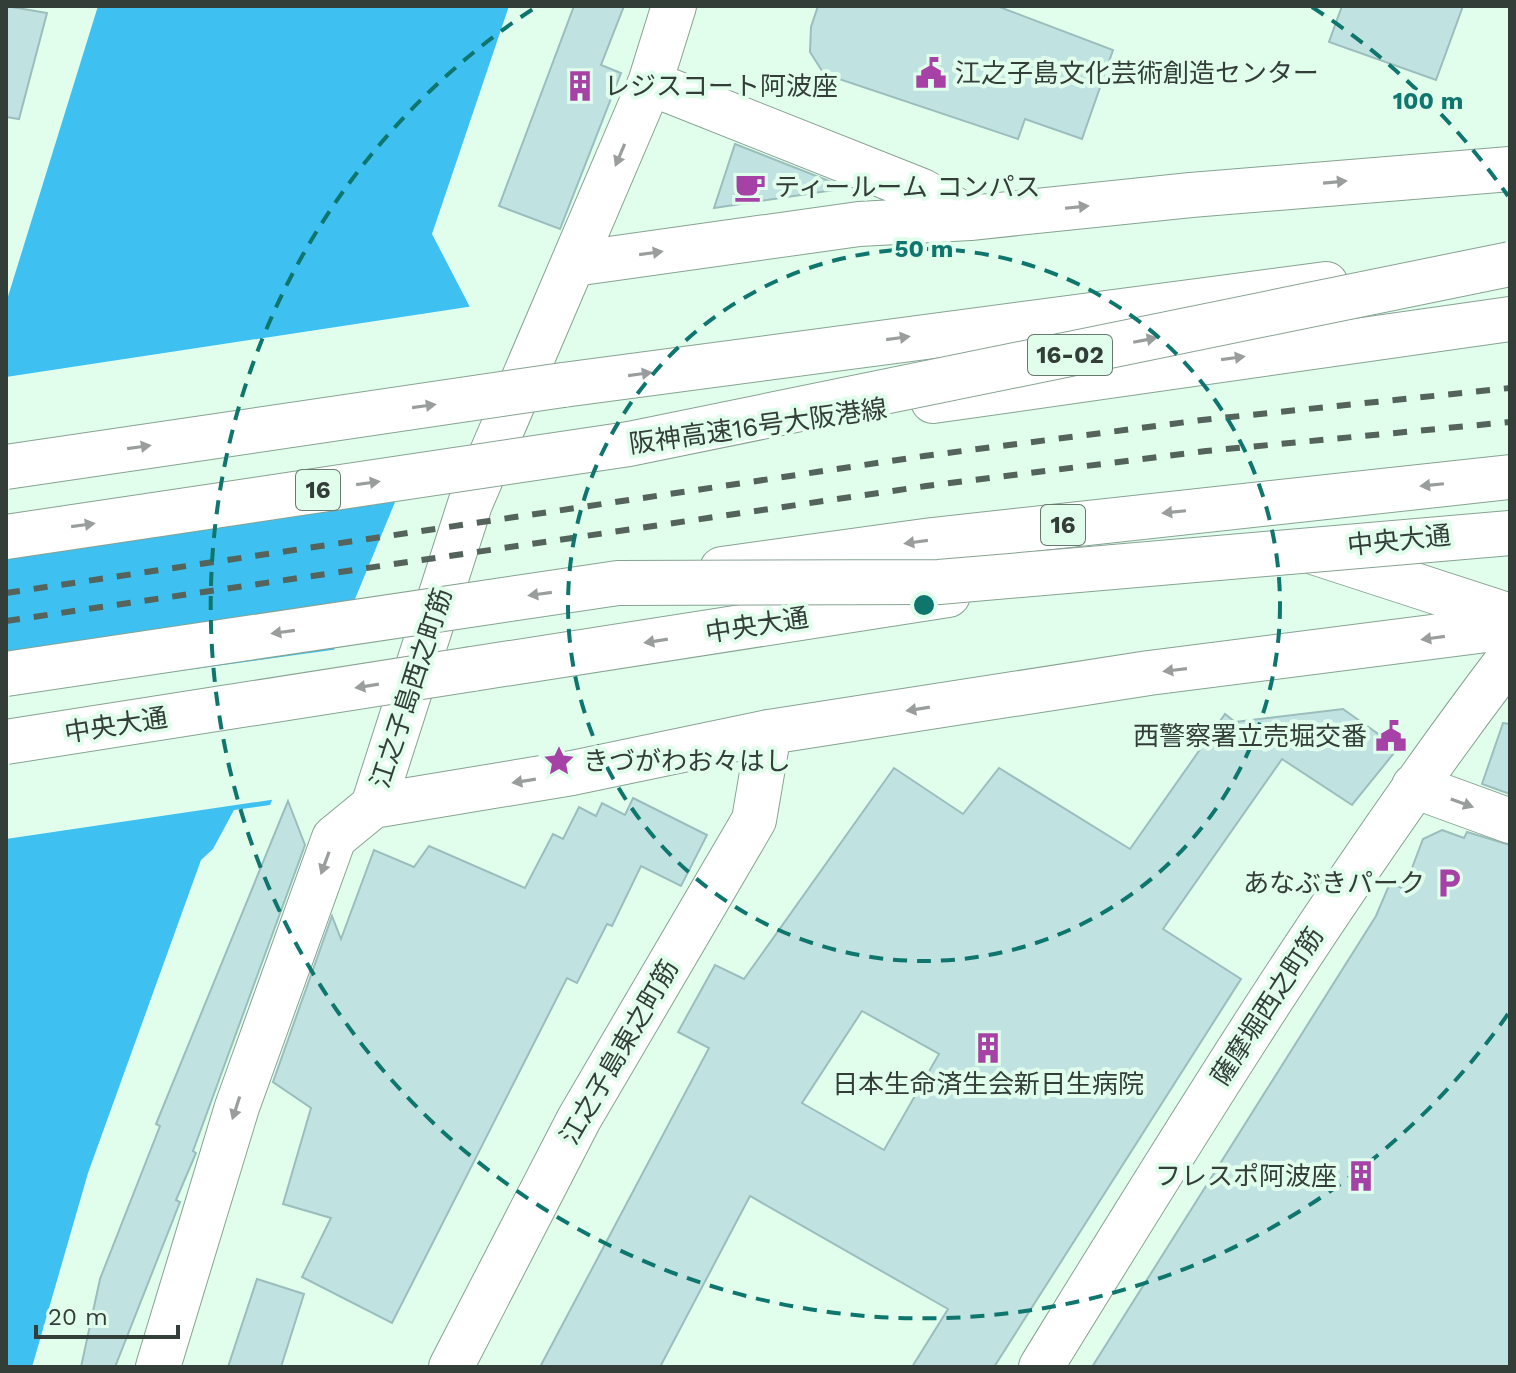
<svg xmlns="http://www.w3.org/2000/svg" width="1516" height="1373" viewBox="0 0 1516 1373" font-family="'Work Sans','Noto Sans JP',sans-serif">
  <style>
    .water { fill: #3ec0f0 }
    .pier { fill: #e1feed }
    .building { fill: #c0e3e2; stroke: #9bbdbc; stroke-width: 2; fill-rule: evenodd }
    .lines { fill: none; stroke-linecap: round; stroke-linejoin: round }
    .minor-casing { stroke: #87a292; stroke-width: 46 }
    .tertiary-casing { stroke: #87a292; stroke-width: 46 }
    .primary-casing { stroke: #87a292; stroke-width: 46 }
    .motorway-casing { stroke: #87a292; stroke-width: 46 }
    .minor { stroke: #fff; stroke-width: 44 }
    .tertiary { stroke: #fff; stroke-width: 44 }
    .primary { stroke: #fff; stroke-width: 44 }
    .motorway { stroke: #fff; stroke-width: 44 }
    .rail { stroke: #54635b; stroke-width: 6; stroke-dasharray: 14 14; stroke-linecap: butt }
    .primary-bridge-casing { stroke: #87a292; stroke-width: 46; stroke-linecap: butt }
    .motorway-bridge-casing { stroke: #87a292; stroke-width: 46; stroke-linecap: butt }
    .primary-bridge { stroke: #fff; stroke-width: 44 }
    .motorway-bridge { stroke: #fff; stroke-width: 44 }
    .oneway { fill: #999e9c }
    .ring { fill: none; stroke: #0f766e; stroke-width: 4; stroke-dasharray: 14 10 }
    .labels { text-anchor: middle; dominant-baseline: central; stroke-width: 8; stroke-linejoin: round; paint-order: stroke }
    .shield { fill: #e1feed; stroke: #67786e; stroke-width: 2 }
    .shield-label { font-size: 24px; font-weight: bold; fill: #333e38 }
    .poi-label { font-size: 26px; fill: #333e38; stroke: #e1feed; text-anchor: start }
    .street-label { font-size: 26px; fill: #333e38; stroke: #e1feed }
    .centre { fill: #0f766e; stroke: #e1feed; stroke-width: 4 }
    .ring-label { font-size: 24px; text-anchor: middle; font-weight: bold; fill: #0f766e; stroke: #e1feed; stroke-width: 8; stroke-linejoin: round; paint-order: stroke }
  </style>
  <rect width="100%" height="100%" fill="#e1feed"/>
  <!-- water -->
  <path class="water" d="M98 6H509L432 234 473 313 270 805 234 810 213 849 201 860 88 1173 32 1367H6V303Z"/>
  <!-- pier -->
  <path class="pier" d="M474 306 477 315 417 460 6 527V377Z
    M339 649 277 799 6 839V695Z"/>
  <!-- building -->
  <path class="building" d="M6 6 47 13 19 119 6 117Z
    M574 6H624L601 65 621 73 560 229 499 206Z
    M818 6H997L1113 50 1082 139 1025 119 1018 139 824 74 810 52 811 27Z
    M1342 6H1463L1436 80 1329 42Z
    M735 144 847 188 714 208Z
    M1343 709 1398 748 1352 805 1282 759 1163 929 1241 979 994 1367H912L948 1309 750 1196 660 1367H540L709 1048 678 1032 715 965 744 979 894 768 963 814 999 768 1130 849 1225 714 1235 722ZM862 1011 939 1054 884 1150 802 1103Z
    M1503 723 1510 724V794L1482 784Z
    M633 798 707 835 681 886 641 866 612 926 607 924 577 983 567 978 392 1323 302 1277 331 1218 283 1204 311 1108 273 1082 332 916 341 939 374 850 414 867 429 846 525 888 553 834 563 839 579 807 596 816 602 803 625 815Z
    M288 801 305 845 193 1151 196 1153 176 1200 180 1202 115 1367H81L100 1279 160 1126 156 1124Z
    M1442 830 1464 838 1467 832 1510 845V1367H1092L1376 916 1390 883 1404 889 1423 839Z
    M257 1279 304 1294 281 1367H228Z"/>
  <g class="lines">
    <defs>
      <path id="minor" d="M650 83 922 191 970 218
        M574 264 859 224 970 218 1191 195 1510 169
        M1310 551 1510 616
        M1414 786 1510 821
        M373 806 572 773 769 732 1149 673 1510 627
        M158 1367 237 1107 334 838 373 806 470 504 650 83 674 6
        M1041 1367C1190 1125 1338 883 1510 657"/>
      <path id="tertiary" d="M451 1367 579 1119 754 820 769 732"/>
      <path id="primary" d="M563 385 1326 284
        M472 669 948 595"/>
      <path id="motorway" d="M933 401 1510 319
        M722 569 932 540 1510 477"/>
    </defs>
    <!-- minor casing -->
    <use href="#minor" class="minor-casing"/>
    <!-- tertiary casing -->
    <use href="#tertiary" class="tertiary-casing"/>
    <!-- primary casing -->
    <use href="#primary" class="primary-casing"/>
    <!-- motorway casing -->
    <use href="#motorway" class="motorway-casing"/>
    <!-- minor -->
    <use href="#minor" class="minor"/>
    <!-- tertiary -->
    <use href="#tertiary" class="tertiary"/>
    <!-- primary -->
    <use href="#primary" class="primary"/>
    <!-- motorway -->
    <use href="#motorway" class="motorway"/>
    <!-- rail -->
    <path class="rail" d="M6 593 924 456 1202 420 1510 388
      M6 621 926 486 1206 451 1510 422"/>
    <defs>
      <path id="primary-bridge" d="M6 467 563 385
        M6 742 472 669"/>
      <path id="motorway-bridge" d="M6 537 629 444 1510 264
        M6 674 618 583 939 582 1510 533"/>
    </defs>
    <!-- primary-bridge casing -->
    <use href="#primary-bridge" class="primary-bridge-casing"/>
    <!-- motorway-bridge casing -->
    <use href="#motorway-bridge" class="motorway-bridge-casing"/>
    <!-- primary-bridge -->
    <use href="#primary-bridge" class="primary-bridge"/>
    <!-- motorway-bridge -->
    <use href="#motorway-bridge" class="motorway-bridge"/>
  </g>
  <!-- one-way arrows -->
  <defs><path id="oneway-solid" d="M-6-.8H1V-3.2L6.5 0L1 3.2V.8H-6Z" transform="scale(2)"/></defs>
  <g class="oneway">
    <use href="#oneway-solid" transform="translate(620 155) rotate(113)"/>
    <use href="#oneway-solid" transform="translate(1335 182) rotate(-5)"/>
    <use href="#oneway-solid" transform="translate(1077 207) rotate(-6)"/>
    <use href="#oneway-solid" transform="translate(651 253) rotate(-8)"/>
    <use href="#oneway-solid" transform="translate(898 338) rotate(-8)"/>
    <use href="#oneway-solid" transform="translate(1145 340) rotate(-11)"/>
    <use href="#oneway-solid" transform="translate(1233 358) rotate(-8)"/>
    <use href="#oneway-solid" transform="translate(640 374) rotate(-8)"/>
    <use href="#oneway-solid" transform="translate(424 406) rotate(-8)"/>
    <use href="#oneway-solid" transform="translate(139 447) rotate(-8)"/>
    <use href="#oneway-solid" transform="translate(368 483) rotate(-8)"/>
    <use href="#oneway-solid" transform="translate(1432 485) rotate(174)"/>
    <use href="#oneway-solid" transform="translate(1174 512) rotate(174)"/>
    <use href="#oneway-solid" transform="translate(83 525) rotate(-8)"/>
    <use href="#oneway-solid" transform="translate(916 542) rotate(172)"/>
    <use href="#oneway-solid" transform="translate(540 594) rotate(172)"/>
    <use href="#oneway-solid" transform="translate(283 632) rotate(172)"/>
    <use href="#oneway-solid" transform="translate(1433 638) rotate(172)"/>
    <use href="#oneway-solid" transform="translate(656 641) rotate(171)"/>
    <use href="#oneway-solid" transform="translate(1175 670) rotate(173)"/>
    <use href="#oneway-solid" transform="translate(367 686) rotate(171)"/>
    <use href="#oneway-solid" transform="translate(918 709) rotate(171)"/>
    <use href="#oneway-solid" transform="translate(524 781) rotate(171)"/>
    <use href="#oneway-solid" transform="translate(1462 803) rotate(20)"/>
    <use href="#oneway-solid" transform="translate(325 863) rotate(110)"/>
    <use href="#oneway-solid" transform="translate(236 1108) rotate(108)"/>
  </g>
  <!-- distance rings -->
  <g class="ring">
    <circle cx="924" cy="605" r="356"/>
    <path d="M1508 1014A713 713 0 1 1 536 7M1312 7A713 713 0 0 1 1508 196"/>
  </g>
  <!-- icons -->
  <defs>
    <symbol id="civic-bare" viewBox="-9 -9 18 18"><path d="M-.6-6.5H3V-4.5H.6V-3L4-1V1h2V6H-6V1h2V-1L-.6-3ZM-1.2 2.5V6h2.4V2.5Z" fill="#a641a6" stroke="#e1feed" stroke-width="2.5" paint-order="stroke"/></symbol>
    <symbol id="building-bare" viewBox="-9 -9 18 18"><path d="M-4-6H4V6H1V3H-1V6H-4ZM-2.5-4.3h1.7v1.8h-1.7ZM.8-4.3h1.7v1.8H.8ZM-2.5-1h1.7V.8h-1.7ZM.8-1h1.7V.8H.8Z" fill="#a641a6" stroke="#e1feed" stroke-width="2.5" paint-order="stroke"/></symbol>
    <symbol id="cafe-bare" viewBox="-9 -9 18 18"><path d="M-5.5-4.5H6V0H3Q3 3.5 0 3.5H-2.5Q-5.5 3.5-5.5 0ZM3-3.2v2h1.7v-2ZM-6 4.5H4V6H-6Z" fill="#a641a6" stroke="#e1feed" stroke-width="2.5" paint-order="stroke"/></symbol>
    <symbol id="sight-bare" viewBox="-9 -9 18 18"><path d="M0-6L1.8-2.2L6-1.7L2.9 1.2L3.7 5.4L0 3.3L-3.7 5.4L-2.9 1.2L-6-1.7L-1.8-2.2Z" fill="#a641a6" stroke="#e1feed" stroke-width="2.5" paint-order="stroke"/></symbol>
    <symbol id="parking-bare" viewBox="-9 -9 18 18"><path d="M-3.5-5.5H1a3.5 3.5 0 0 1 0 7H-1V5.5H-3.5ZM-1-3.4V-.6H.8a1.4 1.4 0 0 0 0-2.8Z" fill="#a641a6" stroke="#e1feed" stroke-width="2.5" paint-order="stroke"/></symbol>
  </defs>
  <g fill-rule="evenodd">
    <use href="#civic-bare" x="909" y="51" width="44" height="44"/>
    <use href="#building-bare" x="558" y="64" width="44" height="44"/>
    <use href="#cafe-bare" x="728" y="165" width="44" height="44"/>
    <use href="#civic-bare" x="1369" y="714" width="44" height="44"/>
    <use href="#sight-bare" x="537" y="739" width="44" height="44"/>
    <use href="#parking-bare" x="1427" y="861" width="44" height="44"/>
    <use href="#building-bare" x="966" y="1026" width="44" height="44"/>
    <use href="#building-bare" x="1339" y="1154" width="44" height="44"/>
  </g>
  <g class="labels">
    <!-- shield labels -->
    <g class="shield">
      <rect x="1028" y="335" width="84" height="40" rx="6"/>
      <rect x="296" y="470" width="44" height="40" rx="6"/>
      <rect x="1041" y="505" width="44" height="40" rx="6"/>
    </g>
    <g class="shield-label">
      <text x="1070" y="355">16-02</text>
      <text x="318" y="490">16</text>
      <text x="1063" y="525">16</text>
    </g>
    <!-- poi labels -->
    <g class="poi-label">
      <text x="955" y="73">江之子島文化芸術創造センター</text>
      <text x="604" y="86">レジスコート阿波座</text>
      <text x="774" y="187">ティールーム コンパス</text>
      <text x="1367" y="736" text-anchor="end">西警察署立売堀交番</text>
      <text x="583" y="761">きづがわお々はし</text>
      <text x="1425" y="883" text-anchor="end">あなぶきパーク</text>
      <text x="988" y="1084" text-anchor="middle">日本生命済生会新日生病院</text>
      <text x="1337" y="1176" text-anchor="end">フレスポ阿波座</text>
    </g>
    <!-- street labels -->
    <g class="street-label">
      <text transform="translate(758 426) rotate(-8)">阪神高速16号大阪港線</text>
      <text transform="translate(1399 540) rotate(-6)">中央大通</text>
      <text transform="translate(757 625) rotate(-9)">中央大通</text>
      <text transform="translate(411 688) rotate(-72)">江之子島西之町筋</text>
      <text transform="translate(116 725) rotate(-9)">中央大通</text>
      <text transform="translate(1267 1006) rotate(-57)">薩摩堀西之町筋</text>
      <text transform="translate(619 1052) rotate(-60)">江之子島東之町筋</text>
    </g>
  </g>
  <circle cx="924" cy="605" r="12" class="centre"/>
  <g class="ring-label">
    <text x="1428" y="109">100 m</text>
    <text x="924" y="257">50 m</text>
  </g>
  <!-- border -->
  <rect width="1516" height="1373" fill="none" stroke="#333e38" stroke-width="16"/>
  <!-- scale -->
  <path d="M36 1325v12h142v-12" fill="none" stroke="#333e38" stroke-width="4"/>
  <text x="48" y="1325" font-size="24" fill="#333e38" stroke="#e1feed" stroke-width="6" paint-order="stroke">20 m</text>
</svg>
